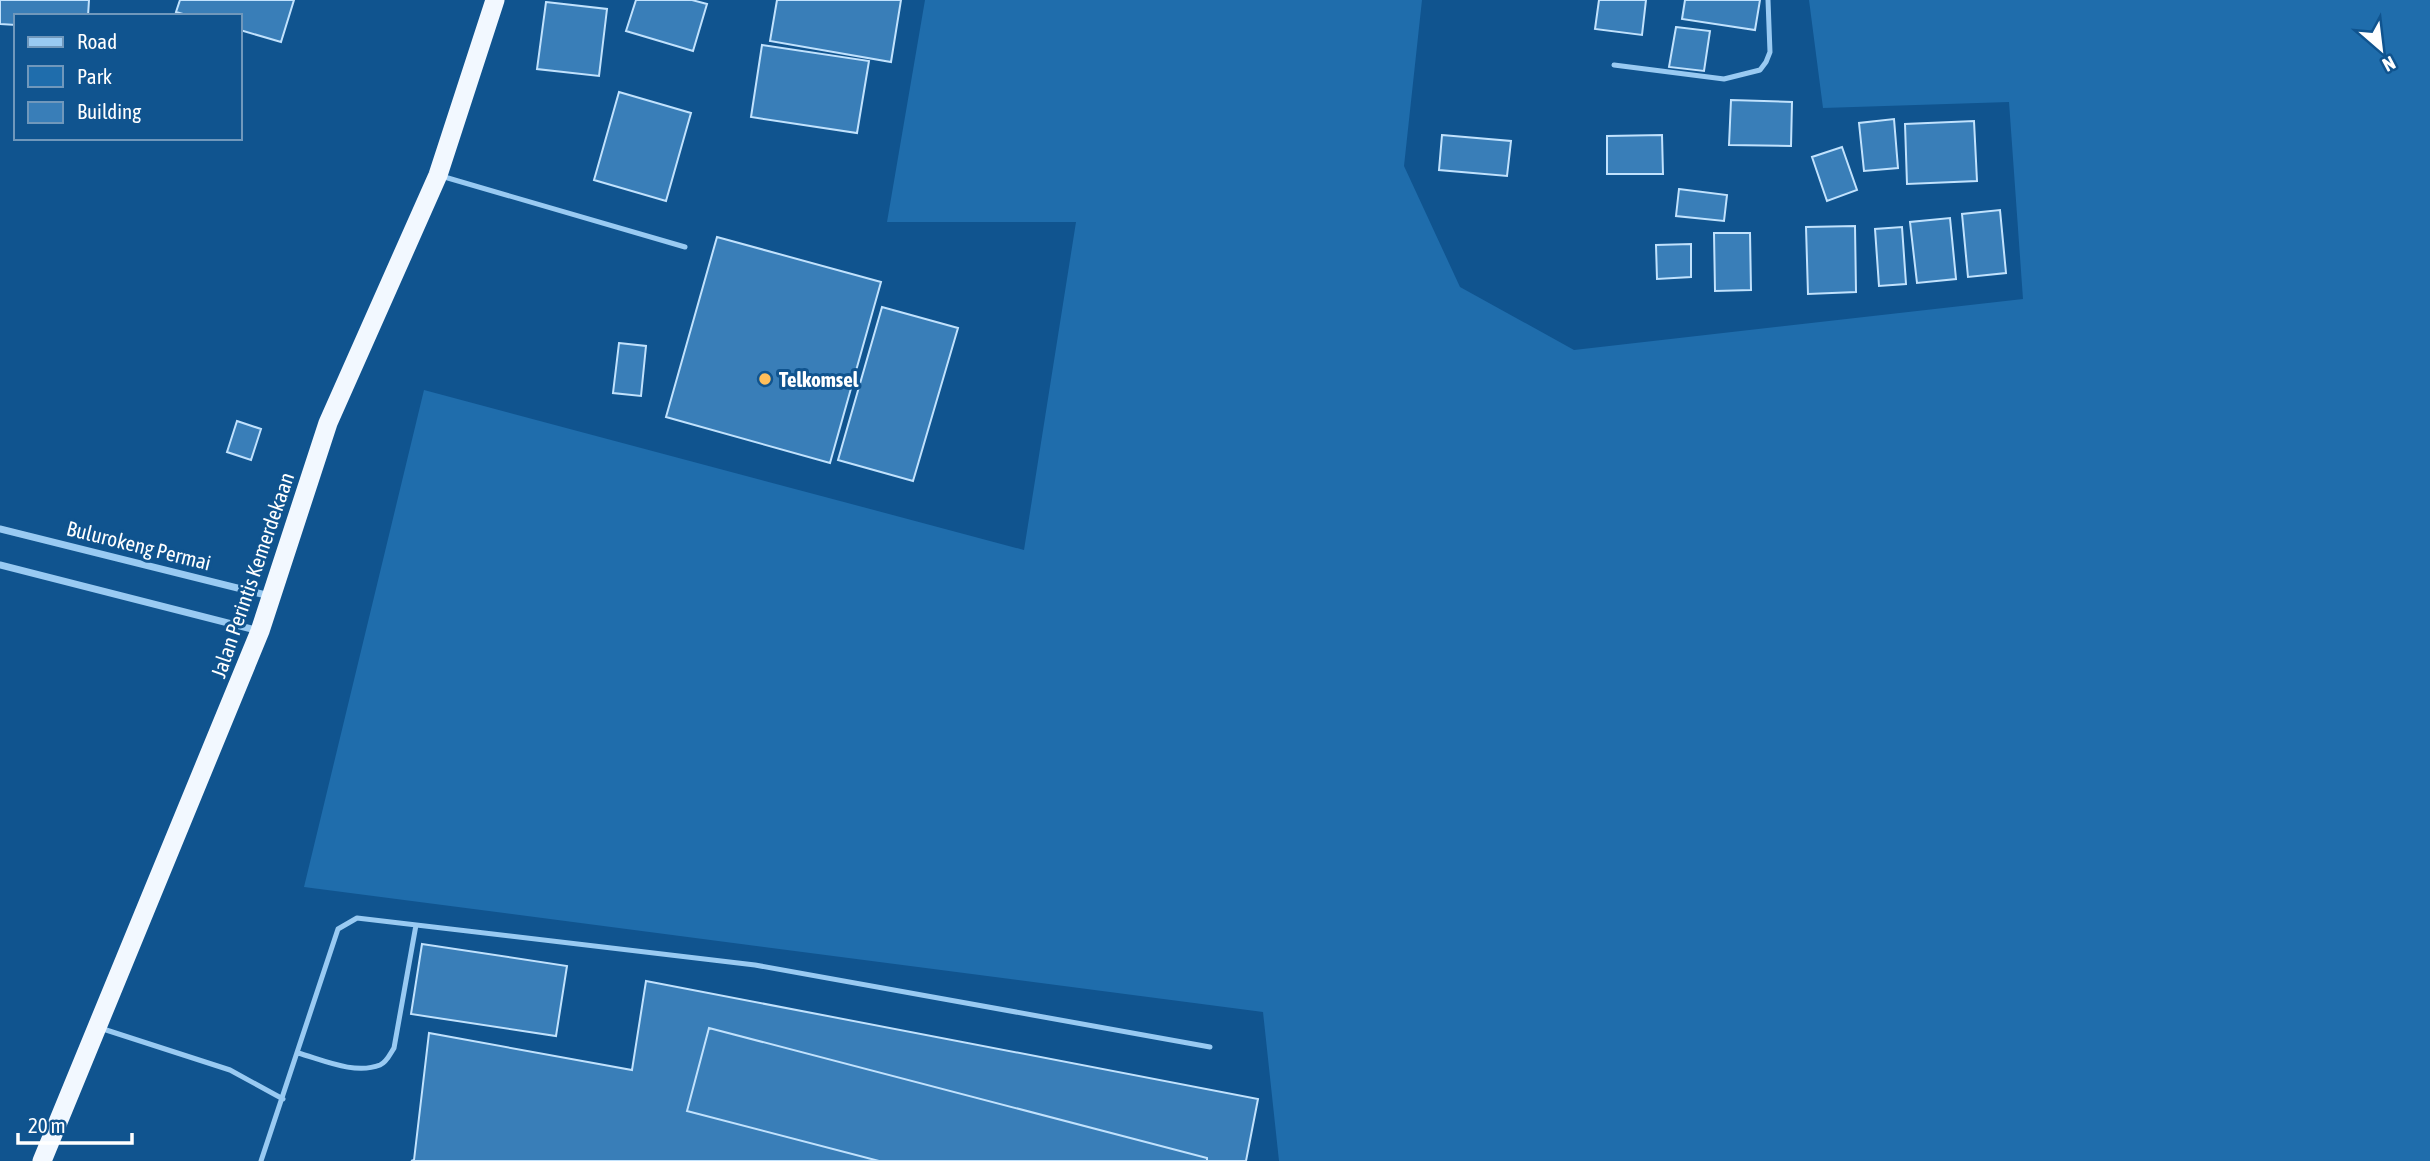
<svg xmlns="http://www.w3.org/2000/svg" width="2430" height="1161" viewBox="0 0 2430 1161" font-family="'Asap Condensed',sans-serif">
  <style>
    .green { fill: #1f6dac }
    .building { fill: #397eb8; stroke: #c1e2fd; stroke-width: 2 }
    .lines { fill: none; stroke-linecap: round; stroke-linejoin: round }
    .service { stroke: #99caf2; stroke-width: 5 }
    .minor { stroke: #99caf2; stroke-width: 7 }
    .trunk { stroke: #f2f8ff; stroke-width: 19 }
    .poi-dot { fill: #ffbf5b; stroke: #10548f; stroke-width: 2.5 }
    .labels { text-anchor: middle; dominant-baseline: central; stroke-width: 6; stroke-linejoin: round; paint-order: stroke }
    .poi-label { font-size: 21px; font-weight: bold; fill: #fff; stroke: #10548f; text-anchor: start }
    .street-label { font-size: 21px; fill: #fff; stroke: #10548f }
  </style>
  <rect width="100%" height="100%" fill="#10548f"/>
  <!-- green -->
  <path class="green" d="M925 0H1422L1404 166 1460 287 1574 350 2023 299 2009 102 1823 108 1809 0H2430V1161H1279L1263 1012 304 887 424 390 1024 550 1076 222H887Z"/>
  <!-- building -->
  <path class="building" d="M0 0H89L88 16H16V25L0 24Z
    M180 0H294L281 42 240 30V16H190L176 12Z
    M636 0H692L707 4 693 51 626 31Z
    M777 0H901L891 62 770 41Z
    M1599 0H1646L1642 35 1595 29Z
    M1685 0H1760L1755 30 1682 19Z
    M546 2 607 9 599 76 537 69Z
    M1676 27 1710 31 1704 71 1669 67Z
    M762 45 869 61 857 133 751 117Z
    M619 92 691 113 666 201 594 180Z
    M1731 100 1792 102 1791 146 1729 145Z
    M1894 119 1898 168 1864 171 1859 123Z
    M1974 121 1977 181 1907 184 1905 124Z
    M1442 135 1511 141 1507 176 1439 170Z
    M1662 135 1663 174H1607V136Z
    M1842 147 1857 190 1827 201 1812 157Z
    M1679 189 1727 195 1724 221 1676 216Z
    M2000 210 2006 273 1968 277 1962 214Z
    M1950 218 1956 279 1917 283 1910 222Z
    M1855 226 1856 292 1808 294 1806 227Z
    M1902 227 1906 284 1879 286 1875 229Z
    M1714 233H1750L1751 290 1715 291Z
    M717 237 881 282 830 463 666 417Z
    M1691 244V277L1657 279 1656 245Z
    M882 307 958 328 913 481 838 460Z
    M619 343 646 346 641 396 613 393Z
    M237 421 261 429 251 460 227 452Z
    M422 944 567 966 556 1036 411 1014Z
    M646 981 1258 1099 1246 1161H411L414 1160 429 1033 632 1070Z
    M709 1028 1207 1158V1161H879L687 1111Z"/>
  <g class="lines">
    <!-- service -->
    <path class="service" d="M1614 65 1724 79 1760 70 1766 62 1770 52 1768 0
      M441 176 685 247
      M100 1028 230 1070 283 1099
      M298 1053C323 1060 355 1075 380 1065 387 1062 390 1054 394 1048L416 925
      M261 1161 338 929 357 918 755 965 1210 1047"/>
    <!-- minor -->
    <path class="minor" d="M0 529 270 596
      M0 565 259 631"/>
    <!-- trunk -->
    <path class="trunk" d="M42 1161 260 631 328 423 438 175 495 0"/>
  </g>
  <!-- markers -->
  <circle class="poi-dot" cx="765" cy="379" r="7"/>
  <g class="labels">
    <!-- poi labels -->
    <g class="poi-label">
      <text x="779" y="379">Telkomsel</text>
    </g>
    <!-- street labels -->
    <g class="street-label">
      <text transform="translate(139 545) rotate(14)">Bulurokeng Permai</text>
      <text transform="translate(252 575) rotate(-71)">Jalan Perintis Kemerdekaan</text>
    </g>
  </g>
  <!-- legend -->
  <rect x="14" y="14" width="228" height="126" fill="#10548f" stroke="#7098bc" stroke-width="2"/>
  <rect x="28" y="37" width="35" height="10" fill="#99caf2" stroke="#7098bc" stroke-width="2"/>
  <text x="77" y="49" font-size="21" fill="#ffffff">Road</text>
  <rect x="28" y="66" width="35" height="21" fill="#1f6dac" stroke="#7098bc" stroke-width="2"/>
  <text x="77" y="84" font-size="21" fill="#ffffff">Park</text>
  <rect x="28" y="102" width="35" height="21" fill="#397eb8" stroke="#7098bc" stroke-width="2"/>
  <text x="77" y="119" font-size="21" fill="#ffffff">Building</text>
  <!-- north arrow -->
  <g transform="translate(2381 49) rotate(152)" stroke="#10548f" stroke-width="5" paint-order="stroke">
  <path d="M0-5L12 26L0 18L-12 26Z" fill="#ffffff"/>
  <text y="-10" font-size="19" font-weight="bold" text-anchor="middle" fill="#ffffff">N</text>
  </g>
  <!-- scale -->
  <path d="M18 1133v10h114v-10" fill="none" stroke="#ffffff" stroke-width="3.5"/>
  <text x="28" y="1133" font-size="21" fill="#ffffff" stroke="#10548f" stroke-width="5" paint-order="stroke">20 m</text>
</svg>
